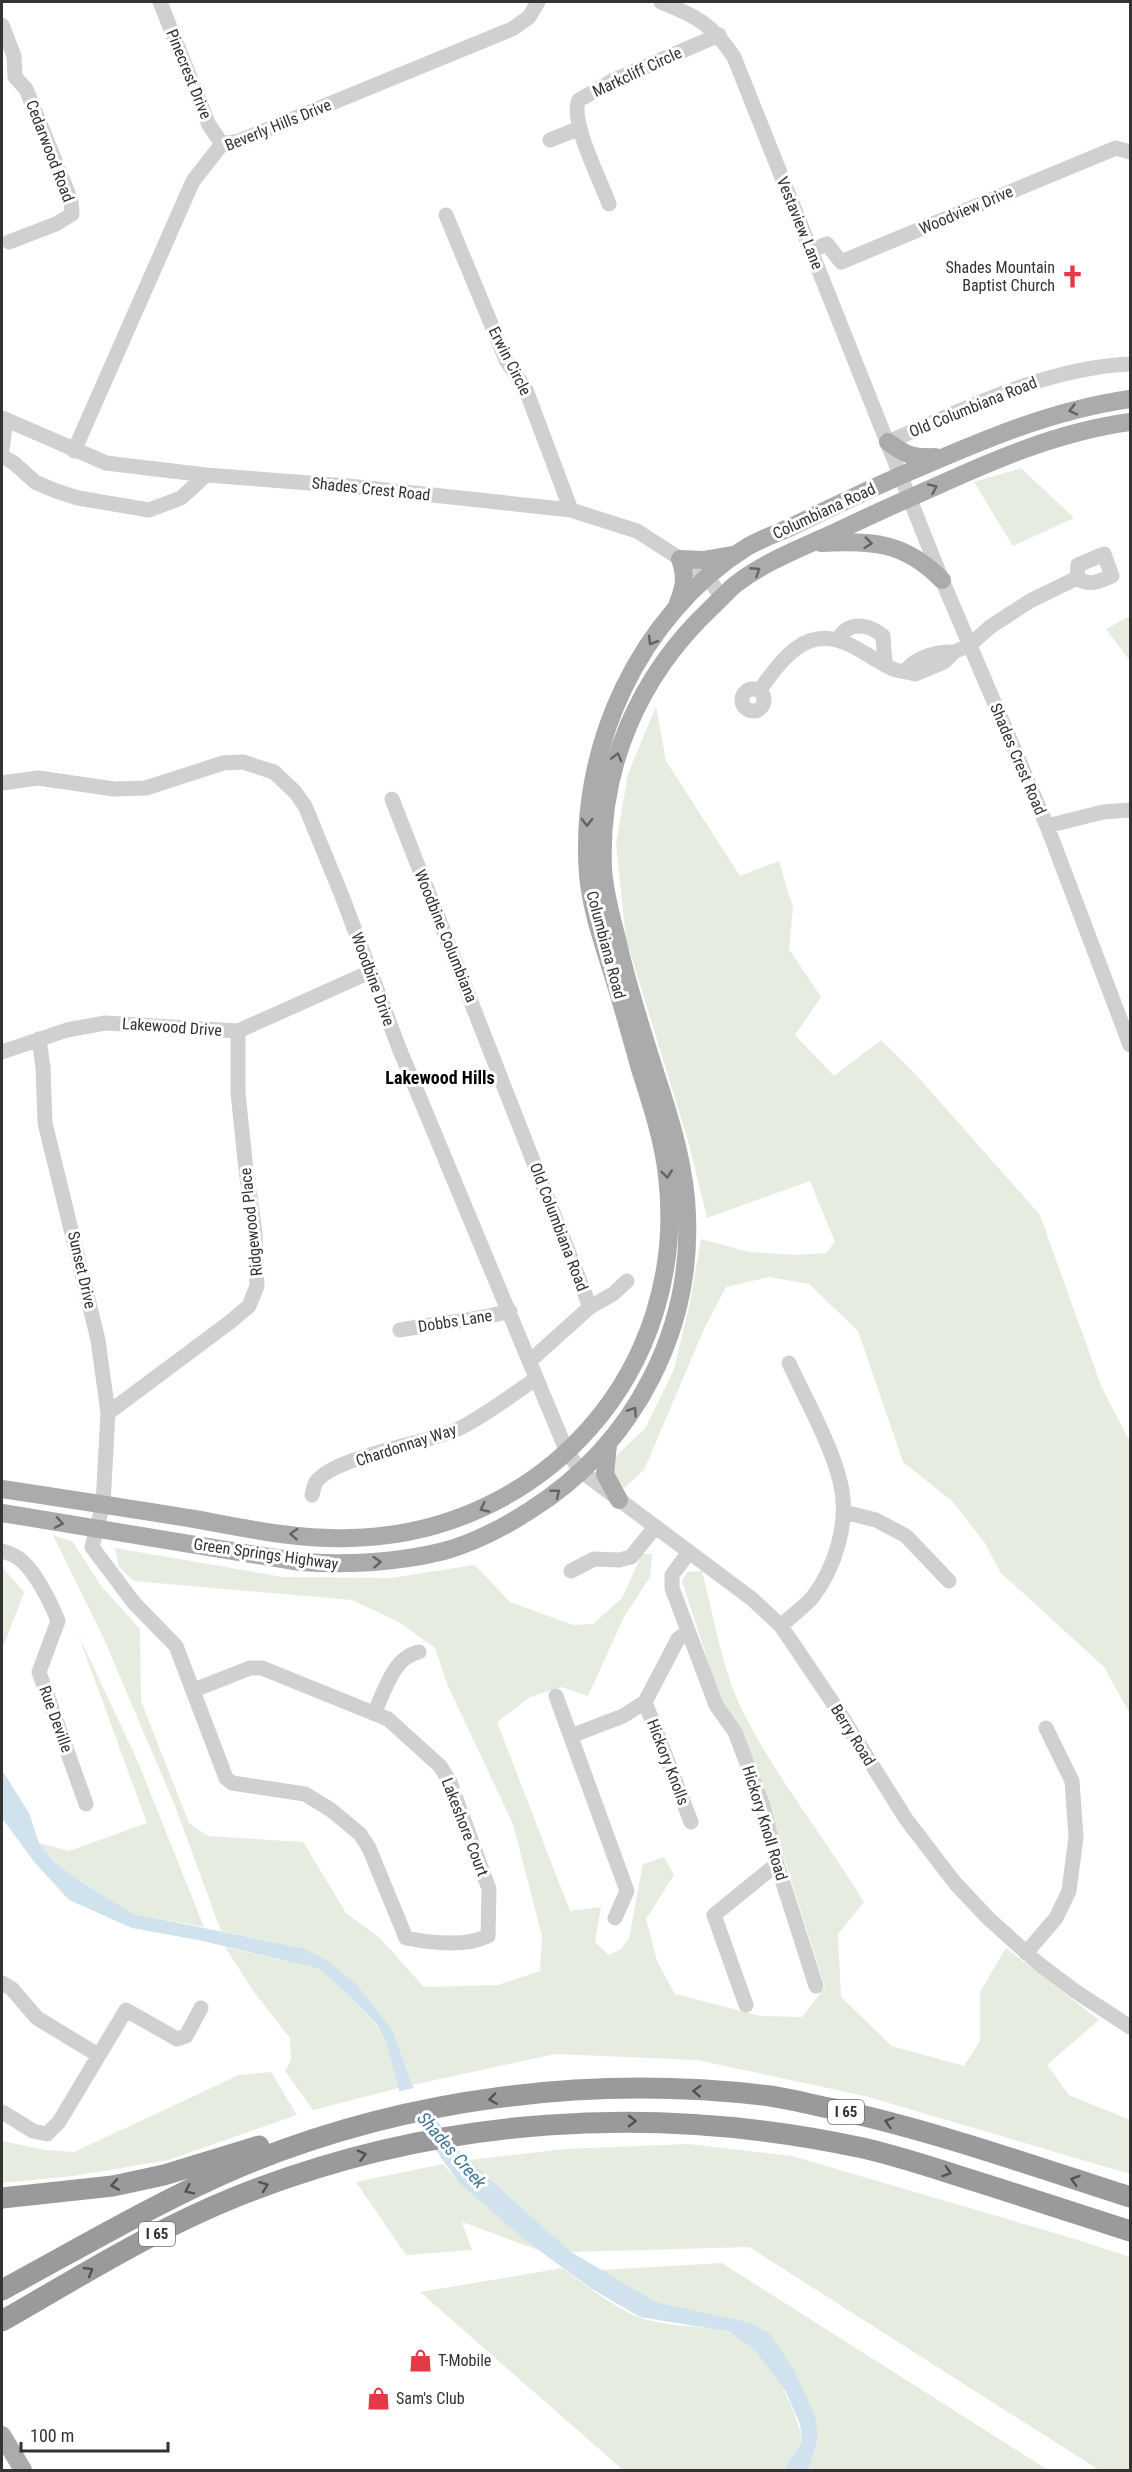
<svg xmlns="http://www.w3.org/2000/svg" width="1132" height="2472" viewBox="0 0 1132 2472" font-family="'Roboto Condensed',sans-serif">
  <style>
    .green { fill: #e6ecdf }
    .water { fill: #cfe2ee }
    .pier { fill: #fff }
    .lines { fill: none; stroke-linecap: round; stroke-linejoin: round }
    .minor { stroke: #d0d0d0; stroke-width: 15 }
    .major { stroke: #ababab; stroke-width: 18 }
    .highway { stroke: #9a9a9a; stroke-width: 21 }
    .oneway { stroke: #636363 }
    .oneway2 { stroke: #525252 }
    .labels { text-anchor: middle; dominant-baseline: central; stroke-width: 6; stroke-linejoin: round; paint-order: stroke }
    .shield { fill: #fff; stroke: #707070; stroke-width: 1.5 }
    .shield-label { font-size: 15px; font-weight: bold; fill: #333 }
    .street-label { font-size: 16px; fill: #333; stroke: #fff }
    .poi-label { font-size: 16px; fill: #333; stroke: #fff; text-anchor: start }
    .neighbourhood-label { font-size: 18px; font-weight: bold; fill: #000; stroke: #fff }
    .water-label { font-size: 18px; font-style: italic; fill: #3f7597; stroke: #fff }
  </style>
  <rect width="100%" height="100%" fill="#fff"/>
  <!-- green -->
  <path class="green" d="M1021 468 1074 518 1013 546 974 482Z
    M1130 616V661L1106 629Z
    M656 706 666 761 740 876 779 861 793 908 789 949 821 997 795 1035 834 1076 881 1040 918 1077 1040 1215 1102 1388 1130 1442V1714L1104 1667 1000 1572 985 1543 952 1501 903 1462 858 1331 809 1284 769 1277 726 1287 704 1329 644 1470 624 1488 615 1480 612 1460 646 1427 674 1369 690 1303 701 1239 749 1252 795 1255 826 1253 835 1242 810 1181 707 1218 689 1144 626 939 616 844 628 774Z
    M53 1535 73 1542 101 1586 140 1629 141 1701 189 1823 208 1836 303 1842 346 1913 380 1938 424 1987 498 1985 540 1971 542 1936 513 1824 448 1686 435 1648 399 1622 352 1600 134 1581 119 1567 115 1548 283 1577 391 1578 475 1565 510 1602 573 1625 593 1624 622 1598 642 1554H652L650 1577 624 1617 588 1696 561 1687 530 1697 497 1722 570 1911 601 1907 595 1942 609 1955 621 1949 629 1938 643 1864 664 1857 674 1875 646 1919 657 1961 675 1994 761 2016 802 2017 825 1987 750 1752 720 1699 682 1581 687 1572 702 1571C714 1618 722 1669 743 1712 777 1779 825 1838 864 1902L838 1934 841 1997 892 2046 964 2066 980 2041V1992L1006 1948 1099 2020 1047 2065 1069 2095 1130 2120V2174L865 2096 697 2060 555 2054 412 2085 393 2031 303 1948 221 1931 175 1806 104 1639Z
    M2 1567 24 1592 2 1650Z
    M78 1634 138 1762 204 1927 134 1914 84 1884 54 1862 39 1843 69 1851 147 1823Z
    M225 1947 319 1969 349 1995 376 2025 386 2042 399 2088 313 2110 285 2071 291 2060 290 2038 254 1992Z
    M271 2072 297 2115 168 2160 74 2176 2 2183V2141L45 2150 74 2152 239 2075Z
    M688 2144 792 2156 1065 2236 1130 2257V2470H1099L749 2247 571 2252 469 2160 565 2149Z
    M443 2164 458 2182 538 2250 462 2222 472 2250 406 2255 356 2182Z
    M722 2263 1048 2470H808L818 2438 748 2322 656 2302 601 2270Z
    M563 2268C582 2283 618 2310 641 2318 668 2327 699 2325 727 2332 763 2341 798 2408 802 2442L787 2464 786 2470H623L420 2292Z"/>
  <!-- water -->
  <path class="water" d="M2 1770 29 1813 39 1843 54 1862 84 1884 134 1914 303 1948 326 1960 356 1984 393 2031 412 2085 458 2150 571 2252 656 2302 748 2322 770 2334 794 2370 815 2416 818 2438 808 2470H786L787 2464 802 2442 800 2424 786 2392 755 2350 730 2332 640 2317 592 2289 525 2240 458 2182 402 2101 386 2042 377 2025 349 1995 319 1969 203 1941 132 1928 69 1900 35 1863 2 1818Z"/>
  <!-- pier -->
  <path class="pier" d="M417 2087 441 2121 415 2126 399 2103 397 2092Z"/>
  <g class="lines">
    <!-- minor -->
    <path class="minor" d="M160 2 209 125 222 144
      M661 2C696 16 712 24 734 57L942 580 1047 826 1130 1045
      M2 25 14 56 15 77 26 89 71 200 72 214 56 224 9 242
      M550 140 580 128
      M609 204C601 181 569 120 579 100L612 81 719 35
      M446 215 506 360 526 390 571 510
      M810 251 827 244 841 262 1116 148 1130 152
      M2 418 106 463 206 475 349 486 571 510 637 531 707 576 722 598
      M888 442C966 409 1044 368 1130 364
      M2 450 6 420
      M74 451 193 181 222 144 239 141 512 29 529 17 538 2
      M2 456 14 463 35 482 56 491 78 498 149 510 181 498 206 475
      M1104 554 1112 576C1099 581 1090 587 1077 578L1078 565Z
      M838 640C848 620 869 624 883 636L885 665
      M906 670C917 657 937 651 954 652
      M742 700a11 11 0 1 1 22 0a11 11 0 1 1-22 0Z
      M759 691C781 661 805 624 848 644 864 651 877 662 893 669 900 672 908 671 915 674L944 662 954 652 970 645 990 627 1030 601 1077 578
      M2 783 38 778 114 789 146 788 223 763 243 762 274 772 295 792 305 806 342 896 399 1048 567 1452 581 1471 752 1599 781 1626 837 1709 906 1819 955 1883 988 1918 1039 1964 1075 1991 1130 2027
      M392 799 590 1307
      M1047 826 1103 812 1130 810
      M39 1039 43 1067 45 1123 98 1340 108 1413 103 1504 92 1547 134 1603 176 1646 226 1778 232 1783 305 1794 331 1810 360 1834 369 1848 406 1938C431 1943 465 1947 488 1936L489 1889 450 1782 440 1766 388 1719 262 1668H250L194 1690
      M2 1052 67 1030 105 1023 238 1031 370 972
      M400 1330C437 1323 474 1321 510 1311
      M531 1360 590 1307 613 1294 627 1281
      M108 1413 230 1322 249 1306 257 1286 255 1233 246 1170 238 1093V1031
      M312 1495C313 1491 314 1485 316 1482 335 1456 426 1444 458 1429 485 1416 511 1395 536 1379
      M844 1512 876 1520 906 1536 949 1581
      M2 1551C10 1553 17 1556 23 1562 36 1573 52 1605 58 1621L39 1672 86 1804
      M689 1552 672 1575V1588L716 1705 735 1732 763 1806 777 1864 816 1986
      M571 1571 594 1559 619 1560 631 1557 655 1527
      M781 1626C791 1616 803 1608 812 1598 836 1567 850 1520 840 1481 831 1444 805 1398 789 1363
      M688 1632 678 1639 645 1702 691 1822
      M556 1696 627 1891 615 1918
      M374 1713C385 1691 393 1657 419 1652
      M571 1736 623 1716 645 1702
      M1026 1953 1056 1918 1069 1891 1076 1837 1072 1781 1046 1728
      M2 1983 12 1989 37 2018 98 2055
      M746 2005 714 1915 777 1864
      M2 2112 33 2131 47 2134 59 2122 126 2010 177 2039 186 2036 201 2008"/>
    <!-- major -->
    <path class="major" d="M888 442C906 455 912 458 935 457
      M821 543C872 540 905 542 942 580
      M678 603C685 586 686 576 680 559L703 560 732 555
      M608 1445 605 1474 619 1500
      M2 1489C68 1499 134 1509 200 1520 249 1529 300 1540 350 1538 544 1534 690 1369 667 1176 663 1139 651 1104 640 1069 631 1037 622 1004 612 972 602 940 591 908 588 875 578 748 639 615 747 547 761 539 778 533 793 526 826 510 859 494 893 479 971 445 1046 411 1130 399
      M2 1513 300 1562C349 1565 396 1563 444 1551 474 1543 504 1527 529 1511 636 1444 697 1325 686 1199 682 1156 669 1115 656 1075 642 1031 628 988 618 943 612 919 604 892 603 867 599 767 639 676 711 608 720 600 727 591 736 584 763 563 796 550 827 536 855 523 884 509 912 497 982 465 1054 432 1130 422
      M2 2435 23 2470"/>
    <!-- highway -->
    <path class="highway" d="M2 2198 113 2186 164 2175 259 2146
      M2 2290C80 2248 157 2202 239 2167 404 2098 592 2074 770 2096 791 2099 813 2105 834 2109 935 2131 1033 2166 1130 2197
      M2 2321C79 2277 155 2229 238 2196 438 2116 654 2103 863 2148 902 2157 940 2170 978 2182 1029 2198 1080 2215 1130 2231"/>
  </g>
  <!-- one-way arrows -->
  <defs><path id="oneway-chevron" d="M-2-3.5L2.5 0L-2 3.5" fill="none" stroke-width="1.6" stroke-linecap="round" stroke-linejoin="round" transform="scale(1.5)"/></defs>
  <g class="oneway">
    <use href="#oneway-chevron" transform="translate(1073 410) rotate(166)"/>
    <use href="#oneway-chevron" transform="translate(933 488) rotate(-24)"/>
    <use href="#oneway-chevron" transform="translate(868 543) rotate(6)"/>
    <use href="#oneway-chevron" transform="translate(756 571) rotate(-33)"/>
    <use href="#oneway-chevron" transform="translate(652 641) rotate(122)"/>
    <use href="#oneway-chevron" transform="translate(617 757) rotate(-74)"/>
    <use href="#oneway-chevron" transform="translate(587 822) rotate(90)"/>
    <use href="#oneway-chevron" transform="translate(667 1174) rotate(83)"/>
    <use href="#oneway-chevron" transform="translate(633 1411) rotate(-56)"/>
    <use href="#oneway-chevron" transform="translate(556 1493) rotate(-39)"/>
    <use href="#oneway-chevron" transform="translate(484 1508) rotate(155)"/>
    <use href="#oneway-chevron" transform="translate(59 1523) rotate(10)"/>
    <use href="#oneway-chevron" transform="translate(294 1534) rotate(-176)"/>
    <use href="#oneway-chevron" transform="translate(377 1562) rotate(-4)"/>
  </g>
  <g class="oneway2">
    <use href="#oneway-chevron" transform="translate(697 2091) rotate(-176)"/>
    <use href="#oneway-chevron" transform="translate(493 2099) rotate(172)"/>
    <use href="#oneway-chevron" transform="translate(632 2121) rotate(1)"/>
    <use href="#oneway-chevron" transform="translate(889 2122) rotate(-163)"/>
    <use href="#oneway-chevron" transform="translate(362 2155) rotate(-14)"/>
    <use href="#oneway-chevron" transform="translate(947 2172) rotate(18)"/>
    <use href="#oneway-chevron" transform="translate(1075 2180) rotate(-162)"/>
    <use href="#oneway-chevron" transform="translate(115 2185) rotate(170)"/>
    <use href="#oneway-chevron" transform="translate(264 2186) rotate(-21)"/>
    <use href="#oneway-chevron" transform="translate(189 2190) rotate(154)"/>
    <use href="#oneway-chevron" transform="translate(89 2271) rotate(-30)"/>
  </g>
  <!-- icons -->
  <defs>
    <symbol id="church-bare" viewBox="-9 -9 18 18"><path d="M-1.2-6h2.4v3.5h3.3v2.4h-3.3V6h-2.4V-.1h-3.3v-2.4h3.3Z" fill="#e63946" stroke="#fff" stroke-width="2.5" paint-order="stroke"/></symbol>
    <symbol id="shop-bare" viewBox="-9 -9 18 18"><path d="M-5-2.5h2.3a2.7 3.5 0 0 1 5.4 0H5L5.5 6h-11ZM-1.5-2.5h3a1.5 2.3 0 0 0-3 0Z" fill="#e63946" stroke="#fff" stroke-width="2.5" paint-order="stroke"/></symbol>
  </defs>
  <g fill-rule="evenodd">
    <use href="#church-bare" x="1056" y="260" width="33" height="33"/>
    <use href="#shop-bare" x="404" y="2344" width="33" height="33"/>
    <use href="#shop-bare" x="362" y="2382" width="33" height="33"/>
  </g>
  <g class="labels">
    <!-- shield labels -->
    <g class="shield">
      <rect x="828" y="2100" width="36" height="24" rx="4.5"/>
      <rect x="139" y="2222" width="36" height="24" rx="4.5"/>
    </g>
    <g class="shield-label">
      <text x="846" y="2112">I 65</text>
      <text x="157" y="2234">I 65</text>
    </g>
    <!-- street labels -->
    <g class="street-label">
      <text transform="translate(637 72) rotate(-25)">Markcliff Circle</text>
      <text transform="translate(189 74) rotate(68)">Pinecrest Drive</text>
      <text transform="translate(278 125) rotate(-22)">Beverly Hills Drive</text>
      <text transform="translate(50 151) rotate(69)">Cedarwood Road</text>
      <text transform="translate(966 210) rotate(-23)">Woodview Drive</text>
      <text transform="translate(800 223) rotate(68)">Vestaview Lane</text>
      <text transform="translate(510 361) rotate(63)">Erwin Circle</text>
      <text transform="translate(973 407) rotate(-22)">Old Columbiana Road</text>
      <text transform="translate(371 489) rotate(6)">Shades Crest Road</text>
      <text transform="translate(824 511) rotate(-25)">Columbiana Road</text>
      <text transform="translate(1018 759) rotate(67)">Shades Crest Road</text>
      <text transform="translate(446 936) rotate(68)">Woodbine Columbiana</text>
      <text transform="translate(606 945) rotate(75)">Columbiana Road</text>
      <text transform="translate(373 979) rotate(70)">Woodbine Drive</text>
      <text transform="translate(172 1027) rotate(4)">Lakewood Drive</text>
      <text transform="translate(251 1222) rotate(-96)">Ridgewood Place</text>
      <text transform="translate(559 1227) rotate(69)">Old Columbiana Road</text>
      <text transform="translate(82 1270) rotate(77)">Sunset Drive</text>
      <text transform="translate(455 1321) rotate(-9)">Dobbs Lane</text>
      <text transform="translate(406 1445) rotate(-18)">Chardonnay Way</text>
      <text transform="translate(266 1554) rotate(8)">Green Springs Highway</text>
      <text transform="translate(56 1719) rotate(70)">Rue Deville</text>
      <text transform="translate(853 1735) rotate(58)">Berry Road</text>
      <text transform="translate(668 1762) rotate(69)">Hickory Knolls</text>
      <text transform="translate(765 1823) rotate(73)">Hickory Knoll Road</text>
      <text transform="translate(465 1827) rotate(69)">Lakeshore Court</text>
    </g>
    <!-- poi labels -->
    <g class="poi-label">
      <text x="1055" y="267" text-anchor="end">Shades Mountain<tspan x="1055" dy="18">Baptist Church</tspan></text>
      <text x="438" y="2360">T-Mobile</text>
      <text x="396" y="2398">Sam's Club</text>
    </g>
    <!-- neighbourhood labels -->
    <g class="neighbourhood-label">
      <text x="440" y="1077">Lakewood Hills</text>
    </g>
    <!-- water labels -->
    <g class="water-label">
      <text transform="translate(452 2150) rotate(49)">Shades Creek</text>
    </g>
  </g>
  <!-- border -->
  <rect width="1132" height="2472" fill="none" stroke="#333333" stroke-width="6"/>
  <!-- scale -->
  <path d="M21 2442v9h147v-9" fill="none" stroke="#333333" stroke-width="3"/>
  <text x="30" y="2442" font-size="18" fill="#333333" stroke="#ffffff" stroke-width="4.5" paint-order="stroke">100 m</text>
</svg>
